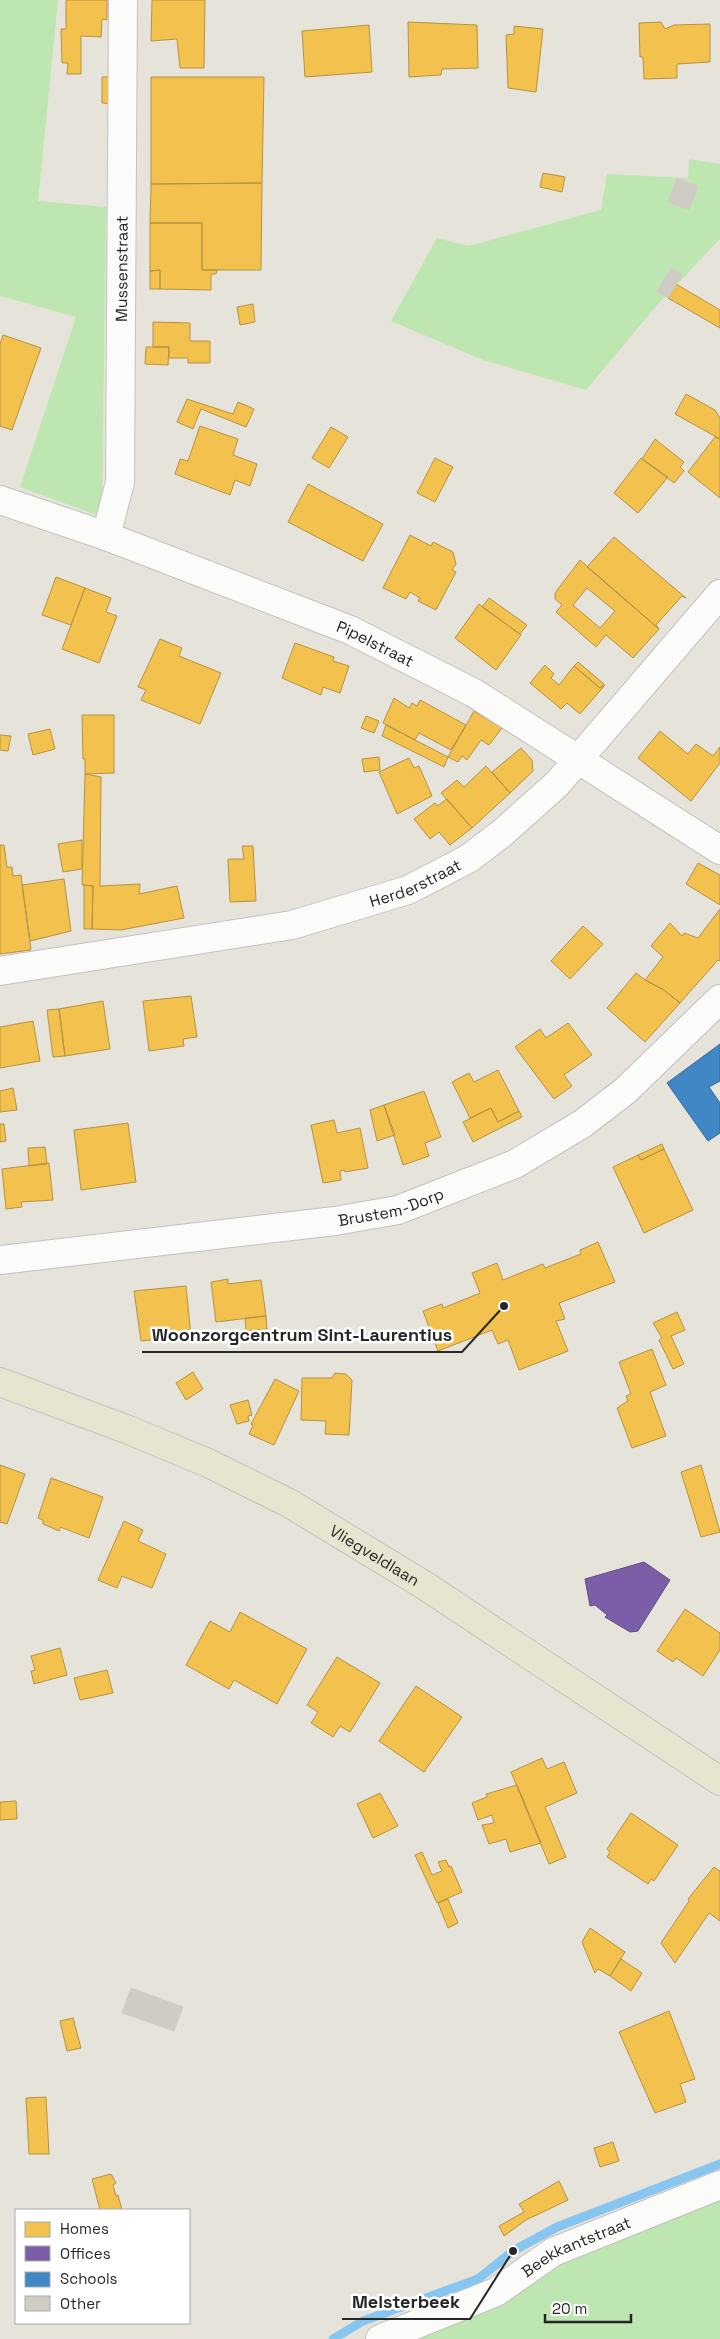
<svg xmlns="http://www.w3.org/2000/svg" width="720" height="2339" viewBox="0 0 720 2339" font-family="'Space Grotesk',sans-serif">
  <style>
    .green { fill: #bee6b0 }
    .homes { fill: #f2c14e; stroke: #b59342; fill-rule: evenodd }
    .offices { fill: #7b5ea7; stroke: #624e81 }
    .schools { fill: #3f88c5; stroke: #386b96 }
    .lines { fill: none; stroke-linecap: round; stroke-linejoin: round }
    .stream { stroke: #86c6f0; stroke-width: 9 }
    .building { fill: #cfccc6; stroke: #d1cec7 }
    .minor-casing { stroke: #c3c1c2; stroke-width: 30 }
    .major-casing { stroke: #c3c1bf; stroke-width: 30 }
    .minor { stroke: #fbfbfa; stroke-width: 28 }
    .major { stroke: #e7e4cf; stroke-width: 28 }
    .labels { text-anchor: middle; dominant-baseline: central; stroke-width: 5; stroke-linejoin: round; paint-order: stroke }
    .street-label { font-size: 16px; fill: #272727; stroke: #fff }
    .leader { fill: none; stroke: #272727; stroke-width: 2 }
    .callout-dot { fill: #272727; stroke: #fff; stroke-width: 2 }
    .callout-label { font-size: 18px; text-anchor: middle; font-weight: bold; fill: #272727; stroke: #fff; stroke-width: 5; stroke-linejoin: round; paint-order: stroke }
  </style>
  <rect width="100%" height="100%" fill="#e6e3db"/>
  <!-- green -->
  <path class="green" d="M0 0H58L38 201 106 207 102 517 20 487 76 317 0 296Z
    M689 159 720 164V239L657 305 586 390 483 360 391 321 437 238 469 246 601 210 607 174 688 178Z
    M720 2191V2339H399L564 2261Z"/>
  <!-- homes -->
  <path class="homes" d="M66 0H107V20L102 19 101 37 81 36V74H67L68 63H62L61 29H66Z
    M152 0H205L204 68H180L177 39 151 41Z
    M408 22 477 25 478 68 442 69 441 75 409 77Z
    M661 22 665 29 674 25 710 24V62L677 64V78L644 79 643 57H640L639 23Z
    M369 25 372 72 305 77 302 31Z
    M514 26 543 29 536 92 508 88 506 35 514 34Z
    M118 76 116 104 102 103V77Z
    M151 77H264L262 183 151 184Z
    M543 173 565 177 562 192 540 187Z
    M262 183 261 270H202V223H150L151 184Z
    M150 223H202V270H217L216 274H211V290L160 289V270L150 271Z
    M160 270V289H150V271Z
    M676 284 720 310V328L668 298Z
    M253 304 255 322 240 325 237 307Z
    M153 322 190 323V341H210V363H188V358H169V347H153Z
    M3 335 41 348 12 430 0 426V344Z
    M146 347H169L168 365 145 364Z
    M686 394 715 410 720 418V439L675 414Z
    M187 399 233 414 238 402 254 409 246 427 201 409 193 429 177 422Z
    M200 426 238 439 233 455 257 464 250 486 235 480 230 495 175 474 180 459 188 461Z
    M331 427 348 437 329 468 312 458Z
    M715 437 720 439V498L688 472Z
    M655 439 684 462 680 467 684 471 674 483 642 459Z
    M435 458 453 467 435 502 417 493Z
    M641 458 668 477 638 513 614 493Z
    M308 484 383 524 363 561 288 522Z
    M410 535 431 546 433 542 453 552 456 564 452 570 456 572 436 610 418 601 420 598 410 592 406 599 383 588Z
    M614 537 686 598 682 596 656 625 659 629 587 567Z
    M580 560 659 629 633 658 606 635 596 647 556 612 562 605 555 599V593ZM587 588 615 611 600 628 573 605Z
    M56 577 85 588 71 625 42 615Z
    M85 588 111 598 106 612 117 616 99 663 62 649Z
    M489 598 527 625 520 634 482 607Z
    M479 604 521 635 496 670 455 638Z
    M160 639 182 648 179 656 221 673 200 724 141 700 146 690 138 687Z
    M295 643 334 657 333 661 349 666 340 693 323 687 321 695 282 678Z
    M578 662 604 684 600 688 574 666Z
    M545 665 554 674 551 678 559 685 574 666 600 688 605 685 580 714 567 703 561 709 530 683Z
    M394 698 409 708 412 703 417 706 420 700 466 725 451 750 419 733 415 740 383 723Z
    M474 711 502 728 489 745 481 740 467 760 462 756 458 762 448 757Z
    M82 715H114V773L85 774V759H83Z
    M366 716 379 721 374 733 361 728Z
    M386 725 448 757 444 767 382 736Z
    M50 729 55 749 33 755 28 734Z
    M660 731 688 754 696 744 713 756 720 747V763L691 801 638 758Z
    M0 735 11 736 8 751 0 750Z
    M521 748 532 760 533 771 510 793 492 772Z
    M379 757 380 770 364 772 362 759Z
    M409 758 414 768 419 766 432 796 397 814 379 772Z
    M486 766 510 793 472 828 441 793 457 780 464 787Z
    M85 774 101 777 100 886 140 884 139 894 177 886 184 918 121 930 92 929 93 886 82 885Z
    M447 799 472 828 450 845 439 832 430 839 414 819 435 803 437 806Z
    M82 840V869L63 872 58 844Z
    M0 845H4L7 867H12L13 876 21 875 31 950 0 954Z
    M242 846H253L256 901 230 902 228 859H244Z
    M698 863 720 875V905L686 884Z
    M64 879 71 931 30 941 22 885Z
    M84 885 93 886 92 929H84Z
    M720 909V961L718 960 680 1003 664 990 645 980 663 957 651 946 670 923 682 936 684 933 698 938Z
    M583 926 603 944 570 979 551 961Z
    M636 973 645 980 664 990 680 1003 645 1042 607 1008Z
    M191 996 197 1037 183 1039 184 1046 149 1051 143 1001Z
    M103 1001 110 1049 65 1056 59 1009Z
    M59 1009 65 1056 53 1057 47 1010Z
    M33 1021 40 1061 0 1068V1027Z
    M568 1023 592 1055 564 1075 572 1086 554 1099 515 1047 540 1029 546 1038Z
    M498 1070 519 1111 498 1122 491 1108 470 1118 452 1082 469 1073 474 1082Z
    M13 1088 17 1110 0 1112V1091Z
    M424 1091 441 1137 425 1143 429 1156 403 1165 384 1105Z
    M384 1105 395 1135 377 1141 370 1110Z
    M491 1108 498 1122 519 1111 522 1117 473 1142 463 1122Z
    M334 1120 337 1133 360 1128 368 1168 345 1172 344 1170 340 1171 341 1180 323 1183 311 1125Z
    M128 1123 136 1182 81 1190 74 1130Z
    M0 1124H4L6 1141 0 1142Z
    M662 1144 664 1149 641 1160 638 1155Z
    M45 1147 47 1164 29 1166 28 1148Z
    M664 1149 693 1210 644 1233 613 1167 638 1155 641 1160Z
    M49 1163 53 1200 21 1202 22 1207 6 1209 2 1169Z
    M598 1242 615 1282 559 1303 565 1319 556 1321 568 1351 519 1370 508 1340 498 1344 492 1330 438 1351 423 1311 442 1304 443 1308 480 1293 472 1273 497 1263 503 1280 543 1264 545 1268 581 1254 580 1250Z
    M228 1279V1284L261 1280 266 1316 216 1322 211 1282Z
    M186 1286 191 1336 141 1341 134 1291Z
    M677 1312 685 1330 671 1336 684 1364 673 1369 659 1340 662 1338 653 1323Z
    M266 1316 267 1329 246 1331 245 1318Z
    M652 1349 666 1385 650 1392 666 1436 632 1448 617 1408 628 1401 626 1396 631 1394 619 1362Z
    M193 1372 203 1389 186 1400 176 1383Z
    M335 1373 346 1374 352 1380 349 1435 325 1434 326 1421 301 1420 302 1378H332Z
    M275 1379 299 1391 274 1445 249 1434 253 1425 251 1424Z
    M248 1400 252 1415 248 1416 249 1421 237 1424 230 1405Z
    M0 1465 25 1474 7 1524 0 1522Z
    M701 1465 720 1532 701 1537 681 1472Z
    M51 1478 103 1497 89 1538 60 1527 59 1531 43 1524V1520L38 1518Z
    M124 1521 143 1530 138 1541 166 1554 152 1588 122 1576 117 1588 98 1580Z
    M685 1609 720 1633V1650L703 1676 676 1658 673 1662 657 1651Z
    M240 1612 307 1649 277 1704 234 1680 229 1689 186 1665 210 1621 230 1632Z
    M60 1648 67 1675 34 1684 31 1671 35 1670 31 1656Z
    M337 1657 380 1683 350 1732 340 1726 333 1737 311 1723 318 1712 307 1705Z
    M107 1670 113 1693 80 1700 74 1678Z
    M416 1686 462 1717 424 1772 379 1741Z
    M542 1758 547 1769 564 1762 577 1793 545 1807 566 1857 549 1864 511 1772Z
    M517 1785 541 1843 510 1852 506 1839 489 1844 482 1825 494 1823 492 1815 478 1820 472 1803 487 1797 486 1794Z
    M380 1793 398 1826 373 1838 357 1804Z
    M16 1801 17 1819 0 1820V1802Z
    M631 1813 678 1845 654 1881 651 1879 648 1884 607 1857 610 1852 607 1849Z
    M422 1852 432 1875 442 1871 438 1862 446 1860 449 1867 451 1866 462 1892 437 1903 415 1855Z
    M714 1867 720 1871V1921L709 1913 675 1963 661 1943 689 1901 688 1899Z
    M448 1899 458 1923 448 1928 438 1903Z
    M590 1928 625 1952 610 1976 598 1969 595 1973 586 1952 582 1942Z
    M621 1959 642 1973 631 1991 610 1976Z
    M669 2011 695 2079 680 2084 686 2102 655 2113 619 2032Z
    M73 2018 81 2048 67 2051 60 2021Z
    M46 2097 49 2154H29L26 2098Z
    M613 2142 619 2161 600 2167 594 2148Z
    M111 2174 116 2183 113 2185 116 2196 118 2195 122 2210H100L92 2179Z
    M559 2181 568 2200 526 2220 504 2236 499 2226 524 2212 519 2204Z"/>
  <!-- offices -->
  <path class="offices" d="M644 1562 670 1580 638 1631 630 1632 605 1617 607 1615 595 1605 590 1606 585 1579Z"/>
  <!-- schools -->
  <path class="schools" d="M720 1044V1081L709 1087 720 1103V1133L708 1141 667 1083Z"/>
  <g class="lines">
    <!-- stream -->
    <path class="stream" d="M333 2339 363 2321 478 2279 513 2251 557 2227 720 2164"/>
  </g>
  <!-- building -->
  <path class="building" d="M677 178 698 186 689 210 668 202Z
    M671 268 682 274 668 298 657 291Z
    M131 1988 183 2007 174 2031 122 2013Z"/>
  <g class="lines">
    <defs>
      <g id="minor">
        <path id="s1" d="M0 500 106 536 350 630 474 693 720 850"/>
        <path id="s2" d="M106 536 120 482 123 0"/>
        <path id="s3" d="M0 971 292 925 408 890 468 859 501 834 557 784 720 594"/>
        <path id="s4" d="M0 1260 335 1221 398 1210 515 1164 582 1124 625 1091 720 999"/>
        <path id="s5" d="M380 2339 496 2292 553 2252 720 2185"/>
      </g>
      <g id="major">
        <path id="s6" d="M0 1382 126 1429 208 1463 289 1503 424 1585 720 1781"/>
      </g>
    </defs>
    <!-- minor casing -->
    <use href="#minor" class="minor-casing"/>
    <!-- major casing -->
    <use href="#major" class="major-casing"/>
    <!-- minor -->
    <use href="#minor" class="minor"/>
    <!-- major -->
    <use href="#major" class="major"/>
  </g>
  <g class="labels">
    <!-- street labels -->
    <g class="street-label">
      <text stroke="none"><textPath href="#s2" startOffset="269">Mussenstraat</textPath></text>
      <text stroke="none"><textPath href="#s1" startOffset="402">Pipelstraat</textPath></text>
      <text stroke="none"><textPath href="#s3" startOffset="426">Herderstraat</textPath></text>
      <text stroke="none"><textPath href="#s4" startOffset="395">Brustem-Dorp</textPath></text>
      <text stroke="none"><textPath href="#s6" startOffset="414">Vliegveldlaan</textPath></text>
      <text stroke="none"><textPath href="#s5" startOffset="218">Beekkantstraat</textPath></text>
    </g>
  </g>
  <!-- callouts -->
  <path class="leader" d="M504 1306L462 1352H142M513 2251L470 2319H342"/>
  <g class="callout-dot">
    <circle cx="504" cy="1306" r="5"/>
    <circle cx="513" cy="2251" r="5"/>
  </g>
  <g class="callout-label">
    <text x="302" y="1341">Woonzorgcentrum Sint-Laurentius</text>
    <text x="406" y="2308">Melsterbeek</text>
  </g>
  <!-- legend -->
  <rect x="15" y="2209" width="175" height="115" fill="#ffffff" stroke="#a9a9a9"/>
  <rect x="25" y="2222" width="25" height="15" fill="#f2c14e" stroke="#a9a9a9"/>
  <text x="60" y="2234" font-size="15" fill="#272727">Homes</text>
  <rect x="25" y="2246" width="25" height="15" fill="#7b5ea7" stroke="#a9a9a9"/>
  <text x="60" y="2259" font-size="15" fill="#272727">Offices</text>
  <rect x="25" y="2272" width="25" height="15" fill="#3f88c5" stroke="#a9a9a9"/>
  <text x="60" y="2284" font-size="15" fill="#272727">Schools</text>
  <rect x="25" y="2296" width="25" height="15" fill="#cfccc6" stroke="#a9a9a9"/>
  <text x="60" y="2309" font-size="15" fill="#272727">Other</text>
  <!-- scale -->
  <path d="M545 2314v8h86v-8" fill="none" stroke="#272727" stroke-width="2.5"/>
  <text x="552" y="2314" font-size="15" fill="#272727" stroke="#ffffff" stroke-width="4" paint-order="stroke">20 m</text>
</svg>
